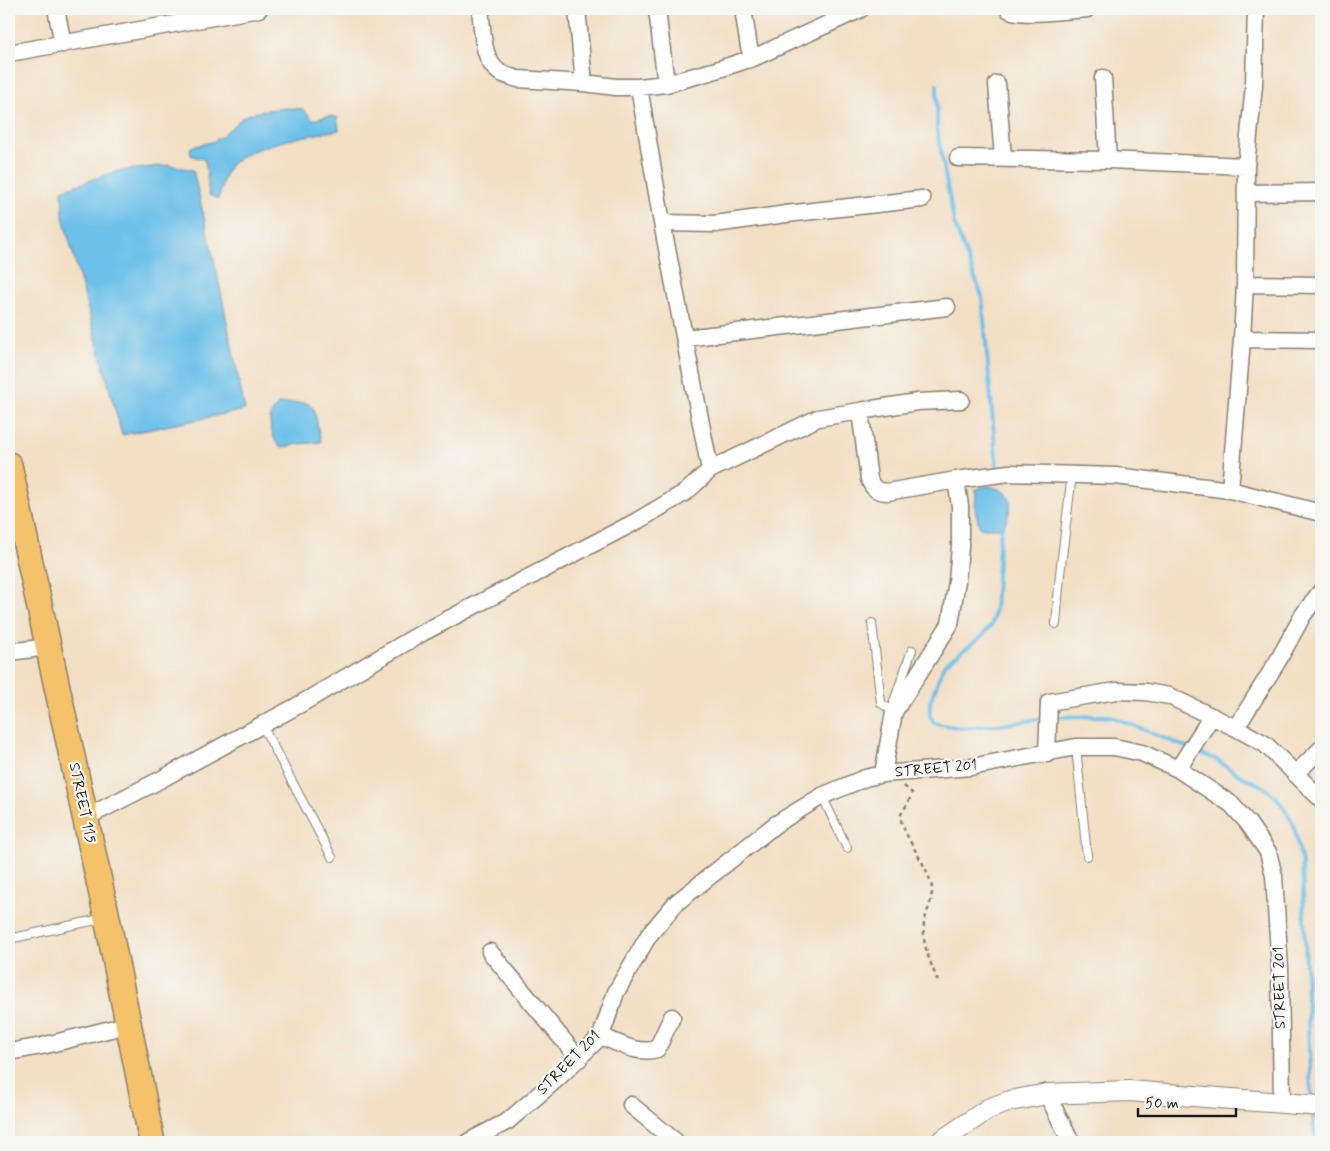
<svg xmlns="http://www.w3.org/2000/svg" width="1330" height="1151" viewBox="0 0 1330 1151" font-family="Mynerve,sans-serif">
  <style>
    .water { fill: #6cc0e9; stroke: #446e82 }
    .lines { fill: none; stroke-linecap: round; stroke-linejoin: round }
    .stream { stroke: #6cc0e9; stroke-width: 4 }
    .service-casing { stroke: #877e70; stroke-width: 10 }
    .minor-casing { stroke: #877e70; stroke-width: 19 }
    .tertiary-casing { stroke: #877e70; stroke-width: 22 }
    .primary-casing { stroke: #877e70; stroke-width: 28 }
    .path { stroke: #877e70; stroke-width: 2.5; stroke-dasharray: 4 4; stroke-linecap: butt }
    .service { stroke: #fff; stroke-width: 8 }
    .minor { stroke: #fff; stroke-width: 16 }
    .tertiary { stroke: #fff; stroke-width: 20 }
    .primary { stroke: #f3c26a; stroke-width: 25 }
    .labels { text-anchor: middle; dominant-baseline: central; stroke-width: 4.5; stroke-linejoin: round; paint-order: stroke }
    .street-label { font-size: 15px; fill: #1c1c1c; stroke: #f6f6f2 }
  </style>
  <rect width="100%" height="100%" fill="#f6f6f2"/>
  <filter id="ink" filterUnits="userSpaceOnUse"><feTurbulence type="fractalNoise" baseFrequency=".02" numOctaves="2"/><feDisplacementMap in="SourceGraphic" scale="10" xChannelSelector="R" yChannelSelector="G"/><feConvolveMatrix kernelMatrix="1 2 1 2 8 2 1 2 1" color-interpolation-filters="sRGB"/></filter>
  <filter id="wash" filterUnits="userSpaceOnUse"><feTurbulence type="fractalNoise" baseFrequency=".0096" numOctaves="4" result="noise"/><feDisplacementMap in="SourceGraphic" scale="20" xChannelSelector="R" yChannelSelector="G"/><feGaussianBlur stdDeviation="1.12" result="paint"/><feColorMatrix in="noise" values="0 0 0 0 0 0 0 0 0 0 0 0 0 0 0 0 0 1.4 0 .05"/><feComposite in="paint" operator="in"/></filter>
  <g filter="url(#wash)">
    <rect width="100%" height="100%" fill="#f2dfc4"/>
    <!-- water -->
    <path class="water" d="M287 108 303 109 313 120 328 116 337 117 339 130C312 135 246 145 230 166 223 175 222 189 218 199L209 195C207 183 208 171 204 159L192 156 190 152 191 147 212 142 222 136 244 116 265 110Z
      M169 165 193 170 217 273 245 410 122 435 63 217 62 190 117 171Z
      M291 403H307L314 409 321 442 299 444 281 448C274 442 270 429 270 420 270 414 275 409 278 404Z
      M988 486C1017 492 1013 506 1003 528H980L975 510 976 489Z"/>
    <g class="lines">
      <!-- stream -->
      <path class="stream" d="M937 85V130L954 223 982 296 997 470
        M1002 524 999 545 995 610 992 624 981 637 944 665 930 702V716L934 723 961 728 1008 724 1044 718
        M1054 717 1110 716 1188 748
        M1194 751 1215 759 1241 776 1264 787 1278 799 1293 823 1302 863 1311 1099
        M1312 1111 1315 1137 1317 1142"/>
    </g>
  </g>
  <g filter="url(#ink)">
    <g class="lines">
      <defs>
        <path id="service" d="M872 623 881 703 894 712
          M1056 624 1060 574 1072 474
          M894 701 912 650
          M262 725 332 857
          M1076 747 1087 856
          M822 796 847 848
          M9 939 105 918"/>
        <path id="minor" d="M56 9 63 44
          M480 9C483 29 481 59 499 72 504 75 512 77 518 79L584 83 616 87H639L666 84 713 71 753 58 861 9
          M577 9 584 83
          M657 9 666 84
          M743 9 749 47 753 58
          M1008 9C1020 17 1071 10 1087 9
          M9 53 259 9
          M1103 78 1108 160
          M997 84 1003 158
          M958 158 1108 160 1246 166
          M1247 193 1321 192
          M662 223 715 224 786 214 922 199
          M1245 284 1321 285
          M685 338 947 307
          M1242 339 1321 340
          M860 411 917 402 961 400
          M710 470 818 418 860 411 869 479C873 489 876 491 887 492L956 480 1009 473 1116 476 1230 490 1321 513
          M1230 490 1242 339 1245 284 1246 166 1254 85 1256 9
          M9 652 48 647
          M1236 728 1279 659 1303 615 1321 591
          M1047 754 1049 702 1116 691 1146 692 1169 696 1236 728 1265 744 1321 799
          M1178 769 1212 716
          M1296 773 1321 749
          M883 774 894 712 950 624 957 581 960 547V506L956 480
          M85 818 156 782 297 706 422 633 637 521 686 492 710 470 662 223 639 87
          M490 952 579 1059
          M601 1036C618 1043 638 1055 657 1049L672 1017
          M9 1052 42 1046 127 1025
          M1047 1094 1071 1142
          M631 1105 676 1142
          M468 1142 508 1121 558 1078 601 1036 616 992 649 935 676 903 776 824 822 796 865 778 883 774 971 767 1076 747H1114L1142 753 1178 769 1231 804 1248 823 1268 852 1274 876 1280 969 1282 1103"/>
        <path id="tertiary" d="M940 1142 988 1109 1010 1101 1047 1094 1129 1091 1321 1106"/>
        <path id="primary" d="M9 465 107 918 152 1142"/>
      </defs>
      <!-- service casing -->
      <use href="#service" class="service-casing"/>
      <!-- minor casing -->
      <use href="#minor" class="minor-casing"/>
      <!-- tertiary casing -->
      <use href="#tertiary" class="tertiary-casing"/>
      <!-- primary casing -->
      <use href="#primary" class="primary-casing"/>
      <!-- path -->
      <path class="path" d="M904 786 912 793 908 803 900 816C905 840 924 859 931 883 935 897 926 911 924 924 921 944 932 966 939 984"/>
      <!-- service -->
      <use href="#service" class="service"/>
      <!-- minor -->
      <use href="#minor" class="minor"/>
      <!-- tertiary -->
      <use href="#tertiary" class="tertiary"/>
      <!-- primary -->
      <use href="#primary" class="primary"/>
    </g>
  </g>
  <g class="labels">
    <!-- street labels -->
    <g class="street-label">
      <text transform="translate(936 769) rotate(-5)">STREET 201</text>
      <text transform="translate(82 803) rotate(78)">STREET 115</text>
      <text transform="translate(1280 988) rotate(-91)">STREET 201</text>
      <text transform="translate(569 1063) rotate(-45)">STREET 201</text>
    </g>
  </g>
  <!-- margin -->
  <rect width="1330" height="1151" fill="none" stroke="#f6f6f2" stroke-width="30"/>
  <!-- scale -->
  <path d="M1138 1108v8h98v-8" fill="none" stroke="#1c1c1c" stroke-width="2.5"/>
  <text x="1145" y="1108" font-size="15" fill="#1c1c1c" stroke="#f6f6f2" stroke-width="4" paint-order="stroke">50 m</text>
</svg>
